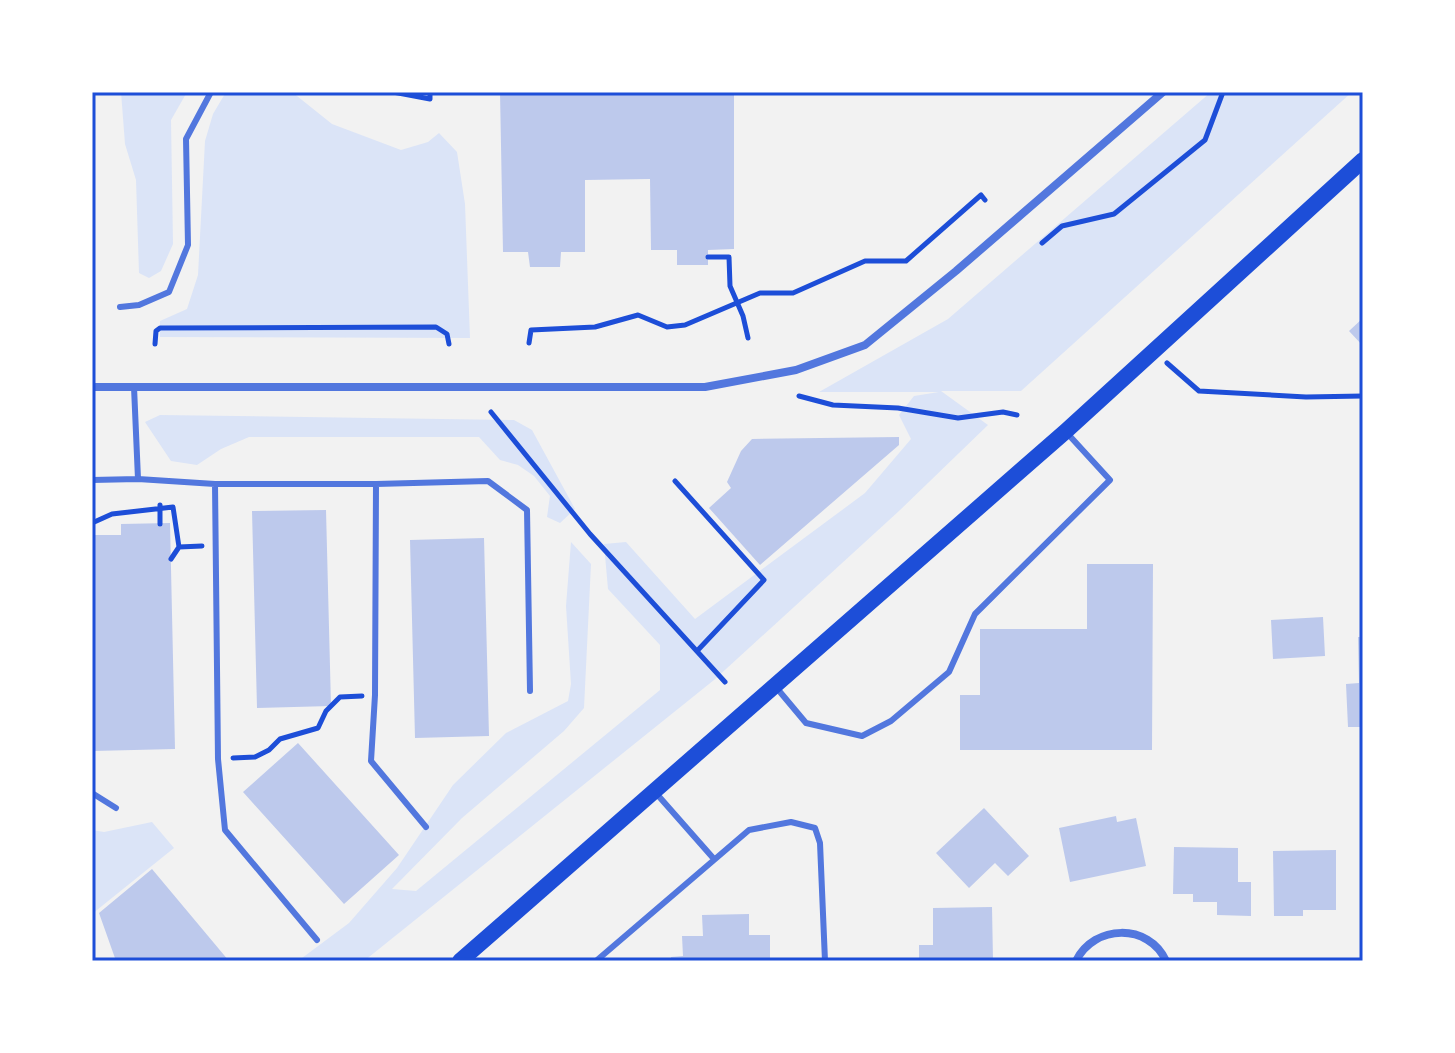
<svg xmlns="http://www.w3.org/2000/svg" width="1455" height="1053" viewBox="0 0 1455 1053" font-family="'Sofia Sans Condensed',sans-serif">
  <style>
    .green { fill: #dbe4f7 }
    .building { fill: #bdc9ec }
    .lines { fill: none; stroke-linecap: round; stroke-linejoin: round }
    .path { stroke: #1d4ed8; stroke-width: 5 }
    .service { stroke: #5277de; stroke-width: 6 }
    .minor { stroke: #5277de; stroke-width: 8 }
    .secondary { stroke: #1d4ed8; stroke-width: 16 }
    .neatline { fill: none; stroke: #1d4ed8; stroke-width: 3 }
  </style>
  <rect width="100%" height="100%" fill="#f2f2f2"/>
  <!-- green -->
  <path class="green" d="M121 92H187L171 120 173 244 161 271 149 278 139 273 136 180 125 144Z
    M226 92H292L332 124 401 150 428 142 439 133 457 152 465 204 470 338 160 337V321L187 309 198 275 205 141 213 114Z
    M1211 92H1352L1021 391H941L988 425 899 511 714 680 364 961H298L349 923 397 868 453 785 506 733 568 701 571 684 566 606 571 542 591 564 584 708 564 731 462 818 392 889 416 891 660 690V645L608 589 604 544 626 542 695 619 865 493 911 439 899 415 914 396 939 392H819L948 319Z
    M160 415 514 420 532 430 575 509 560 523 547 517 550 496 534 476 518 465 500 460 479 437H249L221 449 197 465 171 461 145 422Z
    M152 822 174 848 92 914V830L104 832Z"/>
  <!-- building -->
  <path class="building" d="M500 92H734V249L708 250V265H677V250H651L650 179 585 180V252H561L560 267H530L528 252H503Z
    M1363 318V346L1349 331Z
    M899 437V445L760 565 709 508 731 488 727 482 741 451 752 439Z
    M326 510 331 706 257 708 252 511Z
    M170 523 175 749 93 751 92 535H121V524Z
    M484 538 489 736 415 738 410 540Z
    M1087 564H1153L1152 750H960V695H980V629H1087Z
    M1323 617 1325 656 1273 659 1271 620Z
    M1358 637H1363V727H1348L1346 684 1359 683Z
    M298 743 399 855 344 904 243 792Z
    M984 808 1029 856 1008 876 995 863 969 888 936 853Z
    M1116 816 1117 822 1136 818 1146 866 1070 882 1059 828Z
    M1174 847 1238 848V882H1251V916L1217 915V902H1193V894H1173Z
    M1336 850V910H1303V916H1274L1273 851Z
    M152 869 229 961H116L99 913Z
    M992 907 993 961H919V945H933V908Z
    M749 914V935H770V961H671V957L683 956 682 936H703L702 915Z"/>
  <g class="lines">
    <!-- path -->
    <path class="path" d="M393 92 430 99V92
      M1042 243 1062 226 1114 214 1205 140 1223 92
      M708 257H729L730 286 743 316 748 338
      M529 343 531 330 595 327 638 315 667 327 685 325 760 293H793L865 261H906L981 195 985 200
      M155 344 156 331 160 328 436 327 447 334 449 344
      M1167 363 1199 391 1306 397 1363 396
      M799 396 833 405 898 408 958 418 1003 412 1017 415
      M491 412 590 534 725 682
      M675 481 764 580 697 651
      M92 523 112 514 173 507 179 547 202 546
      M160 524V505
      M171 559 179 547
      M233 758 255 757 269 750 280 739 318 728 326 711 340 697 362 696"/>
    <!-- service -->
    <path class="service" d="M120 307 139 305 169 292 188 245 186 139 211 92
      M134 387 138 479
      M92 480 138 479 215 484 218 759 225 830 317 940
      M215 484H376L375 695 371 761 426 827
      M376 484 488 481 527 510 530 691
      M775 686 806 723 862 736 891 721 949 672 975 614 1110 480 1067 433
      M655 792 714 859
      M92 793 116 808
      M596 961 749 830 791 822 815 828 820 843 825 961"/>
    <!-- minor -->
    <path class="minor" d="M92 387H705L796 370 865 345 956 271 1163 92
      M1076 961C1094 924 1149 923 1166 961"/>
    <!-- secondary -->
    <path class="secondary" d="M460 961 1066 431 1363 160"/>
  </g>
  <!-- border -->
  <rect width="1455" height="1053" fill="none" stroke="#ffffff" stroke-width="188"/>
  <rect x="94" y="94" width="1267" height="865" class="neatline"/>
</svg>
